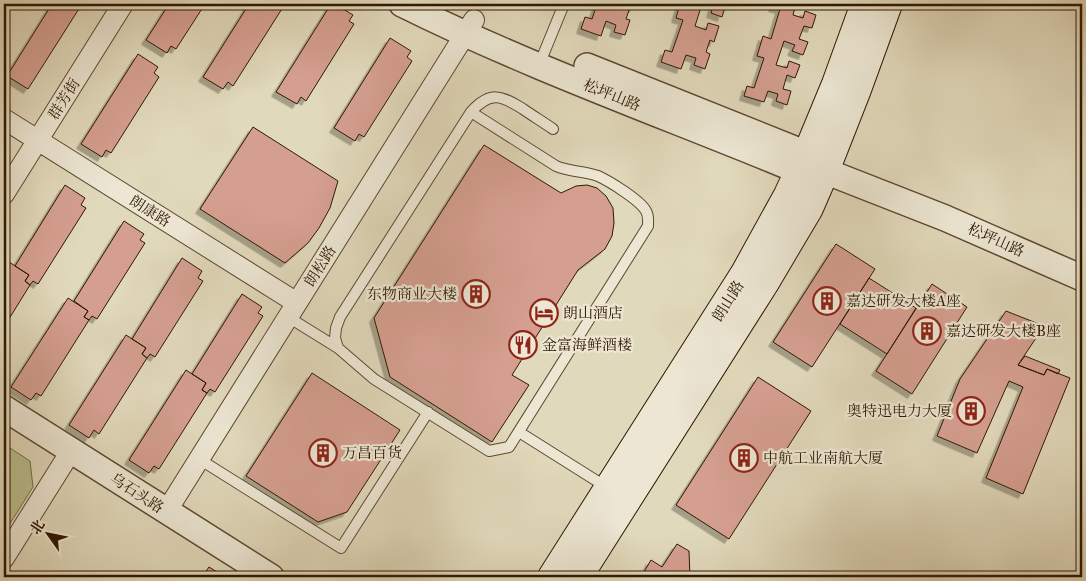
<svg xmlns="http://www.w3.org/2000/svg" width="1086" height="581" viewBox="0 0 1086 581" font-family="'IM FELL Great Primer','Noto Serif SC',serif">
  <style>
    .green { fill: #babd8b; stroke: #746a46 }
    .building { fill: #d59f90; stroke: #2f1802; filter: url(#shadow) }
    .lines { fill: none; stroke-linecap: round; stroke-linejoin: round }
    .service-casing { stroke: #5c4830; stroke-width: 12 }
    .minor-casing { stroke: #5c4830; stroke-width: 22 }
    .tertiary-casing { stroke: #5c4830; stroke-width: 28 }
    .secondary-casing { stroke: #2f1802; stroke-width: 30 }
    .service { stroke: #ece6d3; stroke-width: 10 }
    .minor { stroke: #ece6d3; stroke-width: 20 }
    .tertiary { stroke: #ece6d3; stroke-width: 25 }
    .secondary { stroke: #ece6d3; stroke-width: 28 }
    .labels { text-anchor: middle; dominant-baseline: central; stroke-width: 4.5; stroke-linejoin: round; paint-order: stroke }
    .street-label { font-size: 15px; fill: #2f1802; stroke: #ece6d3 }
    .poi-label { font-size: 15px; fill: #2f1802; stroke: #ece6d3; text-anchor: start }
  </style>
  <defs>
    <filter id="shadow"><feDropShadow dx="-4.5" dy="4.5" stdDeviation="0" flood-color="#0004"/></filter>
  </defs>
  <rect width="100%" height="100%" fill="#e1d9bb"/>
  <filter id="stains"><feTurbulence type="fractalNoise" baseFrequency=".004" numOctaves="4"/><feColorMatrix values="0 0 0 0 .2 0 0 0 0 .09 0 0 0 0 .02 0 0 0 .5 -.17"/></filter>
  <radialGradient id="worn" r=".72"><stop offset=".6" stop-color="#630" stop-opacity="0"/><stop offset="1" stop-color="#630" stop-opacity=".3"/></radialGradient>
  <!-- green -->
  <path class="green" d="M4 444 30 461 33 487 4 533Z"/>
  <!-- building -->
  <path class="building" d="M52 4H82L28 89 7 76Z
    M169 4H205L176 49 171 46 167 53 146 40Z
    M249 4H285L233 86 228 82 223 89 203 77Z
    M331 4H335L353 15 349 21 354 24 306 101 301 97 297 104 276 92Z
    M597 4H635L634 8 630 7 626 19 630 20 625 35 614 32 616 25 606 21 601 36 581 29 585 17 592 19Z
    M680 4H702L695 26 706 30 708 23 719 26 714 42 710 40 706 52 710 54 705 69 694 65 696 58 686 55 681 69 661 62 665 50 672 52 683 20 676 18Z
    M706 4H726L722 17 711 13 713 6Z
    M774 4H796L793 15 803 18 805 11 816 15 812 28 804 26 799 39 808 42 803 55 792 51 795 45 784 41 776 65 787 68 789 61 800 65 795 78 787 75 783 89 791 91 787 105 776 101 778 94 768 91 764 102 744 96 747 86 754 88 764 58 757 56 763 36 771 39 780 9 773 7Z
    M390 38 411 51 407 57 412 61 364 137 359 134 355 141 334 128Z
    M138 54 158 67 154 73 159 77 111 153 106 150 102 157 81 144Z
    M253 127 338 181 330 208 319 228 308 243 285 263 200 209Z
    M484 145 561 193 576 186 587 185 597 188 606 196 613 208 614 223 612 236 605 249 578 270 512 375 529 385 492 442 390 377 374 318Z
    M65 185 85 198 81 205 86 208 38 284 33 281 30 285 25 281 29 275 15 266Z
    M124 221 144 234 140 240 145 243 97 319 92 316 89 320 84 317 88 311 74 301Z
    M836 244 875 269 812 367 773 342Z
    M182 258 202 271 198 278 203 281 155 357 150 354 147 358 142 354 146 348 132 339Z
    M9 262 29 275 25 281 30 285 4 327V271Z
    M869 278 916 308 887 354 840 324Z
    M932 284 967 307 912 394 876 371Z
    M242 294 262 307 258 313 263 316 215 392 210 389 207 393 202 390 206 383 192 374Z
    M68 298 88 311 84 317 89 320 41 396 36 393 31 400 11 387Z
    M1006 311 1044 326 1018 365 1044 375 1047 369 1070 378 1023 494 986 478 1023 387 1009 381 977 453 937 436 960 379Z
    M126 335 146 348 142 354 147 358 99 434 94 430 89 438 69 425Z
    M1025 356 1060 370 1058 374 1047 369 1044 375 1018 365Z
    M186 370 206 383 202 390 207 393 159 469 154 466 149 473 129 460Z
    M312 373 400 430 347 512 318 522 246 476Z
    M758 377 811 411 729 539 676 505Z
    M677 544 689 551 690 577H641L651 560 662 567Z
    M209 567 225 577H202Z"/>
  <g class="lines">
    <defs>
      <path id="service" d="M539 65 564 4
        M471 112 556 166C570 172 584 171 598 176 609 181 640 200 646 211 649 216 648 220 648 226L509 447 489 451 374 379 338 348 335 338 336 328 340 317 471 112C490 91 501 95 523 109 533 116 543 122 553 129
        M288 317 338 348
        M519 432 608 488
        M199 459 341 548 428 412"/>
      <path id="minor" d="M4 119 297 303
        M4 194 123 4
        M166 512 474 20
        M4 558 71 451"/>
      <path id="tertiary" d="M402 4C521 63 647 109 770 159L799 171H825L945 218 1082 278
        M587 66 807 154 822 168
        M4 408 271 577"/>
      <path id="secondary" d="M552 577 745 273 788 195 807 154 836 84 865 4
        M578 577 764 284 809 208 825 171 856 92 888 4"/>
    </defs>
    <!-- service casing -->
    <use href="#service" class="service-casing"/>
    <!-- minor casing -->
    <use href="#minor" class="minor-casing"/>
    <!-- tertiary casing -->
    <use href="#tertiary" class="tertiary-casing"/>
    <!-- secondary casing -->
    <use href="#secondary" class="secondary-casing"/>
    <!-- service -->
    <use href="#service" class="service"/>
    <!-- minor -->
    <use href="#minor" class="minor"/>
    <!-- tertiary -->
    <use href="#tertiary" class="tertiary"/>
    <!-- secondary -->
    <use href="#secondary" class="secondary"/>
  </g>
  <!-- icons -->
  <defs>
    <symbol id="building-ring" viewBox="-11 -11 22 22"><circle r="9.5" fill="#ece6d3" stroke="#8f2418" stroke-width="1.5"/><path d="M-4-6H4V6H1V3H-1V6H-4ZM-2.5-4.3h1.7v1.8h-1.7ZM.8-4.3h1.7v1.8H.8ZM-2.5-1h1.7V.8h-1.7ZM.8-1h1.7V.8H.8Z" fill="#8f2418"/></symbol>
    <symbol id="hotel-ring" viewBox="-11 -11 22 22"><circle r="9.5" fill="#ece6d3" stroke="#8f2418" stroke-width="1.5"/><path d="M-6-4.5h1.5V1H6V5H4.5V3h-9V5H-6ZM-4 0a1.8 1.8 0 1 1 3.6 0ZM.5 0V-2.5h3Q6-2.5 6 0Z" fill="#8f2418"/></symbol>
    <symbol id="restaurant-ring" viewBox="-11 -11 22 22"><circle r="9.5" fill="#ece6d3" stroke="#8f2418" stroke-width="1.5"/><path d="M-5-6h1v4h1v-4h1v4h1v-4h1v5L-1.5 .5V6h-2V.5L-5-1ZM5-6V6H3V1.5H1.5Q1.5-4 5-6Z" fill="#8f2418"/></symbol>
  </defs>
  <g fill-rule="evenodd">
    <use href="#building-ring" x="460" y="278" width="32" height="32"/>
    <use href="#building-ring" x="811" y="285" width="32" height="32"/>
    <use href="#hotel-ring" x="528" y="297" width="32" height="32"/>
    <use href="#building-ring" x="911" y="315" width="32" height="32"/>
    <use href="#restaurant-ring" x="507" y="329" width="32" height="32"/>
    <use href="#building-ring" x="955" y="395" width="32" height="32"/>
    <use href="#building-ring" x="307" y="437" width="32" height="32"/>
    <use href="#building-ring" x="728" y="442" width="32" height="32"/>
  </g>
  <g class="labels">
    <!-- street labels -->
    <g class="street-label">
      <text transform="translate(612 95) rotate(22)">松坪山路</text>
      <text transform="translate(64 99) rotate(-58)">群芳街</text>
      <text transform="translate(150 211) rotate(32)">朗康路</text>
      <text transform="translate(996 240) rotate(24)">松坪山路</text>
      <text transform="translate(320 266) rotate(-58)">朗松路</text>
      <text transform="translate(728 301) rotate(-58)">朗山路</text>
      <text transform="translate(137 493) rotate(33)">乌石头路</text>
    </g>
    <!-- poi labels -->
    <g class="poi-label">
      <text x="457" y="294" text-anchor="end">东物商业大楼</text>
      <text x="846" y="301">嘉达研发大楼A座</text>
      <text x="563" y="313">朗山酒店</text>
      <text x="946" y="331">嘉达研发大楼B座</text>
      <text x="542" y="345">金富海鲜酒楼</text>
      <text x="952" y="411" text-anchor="end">奥特迅电力大厦</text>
      <text x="342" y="453">万昌百货</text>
      <text x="763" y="458">中航工业南航大厦</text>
    </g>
  </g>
  <!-- margin -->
  <rect width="1086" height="581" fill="none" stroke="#e1d9bb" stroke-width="20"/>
  <rect x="5" y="5" width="1076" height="571" fill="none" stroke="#2f1802" stroke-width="2.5"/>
  <rect x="10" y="10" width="1066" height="561" fill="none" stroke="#2f1802"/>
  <!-- north arrow -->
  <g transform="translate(48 534) rotate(303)" stroke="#ece6d3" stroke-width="4" paint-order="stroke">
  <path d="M0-4L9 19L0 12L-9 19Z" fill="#2f1802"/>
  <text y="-8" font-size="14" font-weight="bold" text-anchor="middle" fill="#2f1802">北</text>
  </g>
  <rect width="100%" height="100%" filter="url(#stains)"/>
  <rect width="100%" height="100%" fill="url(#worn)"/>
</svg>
